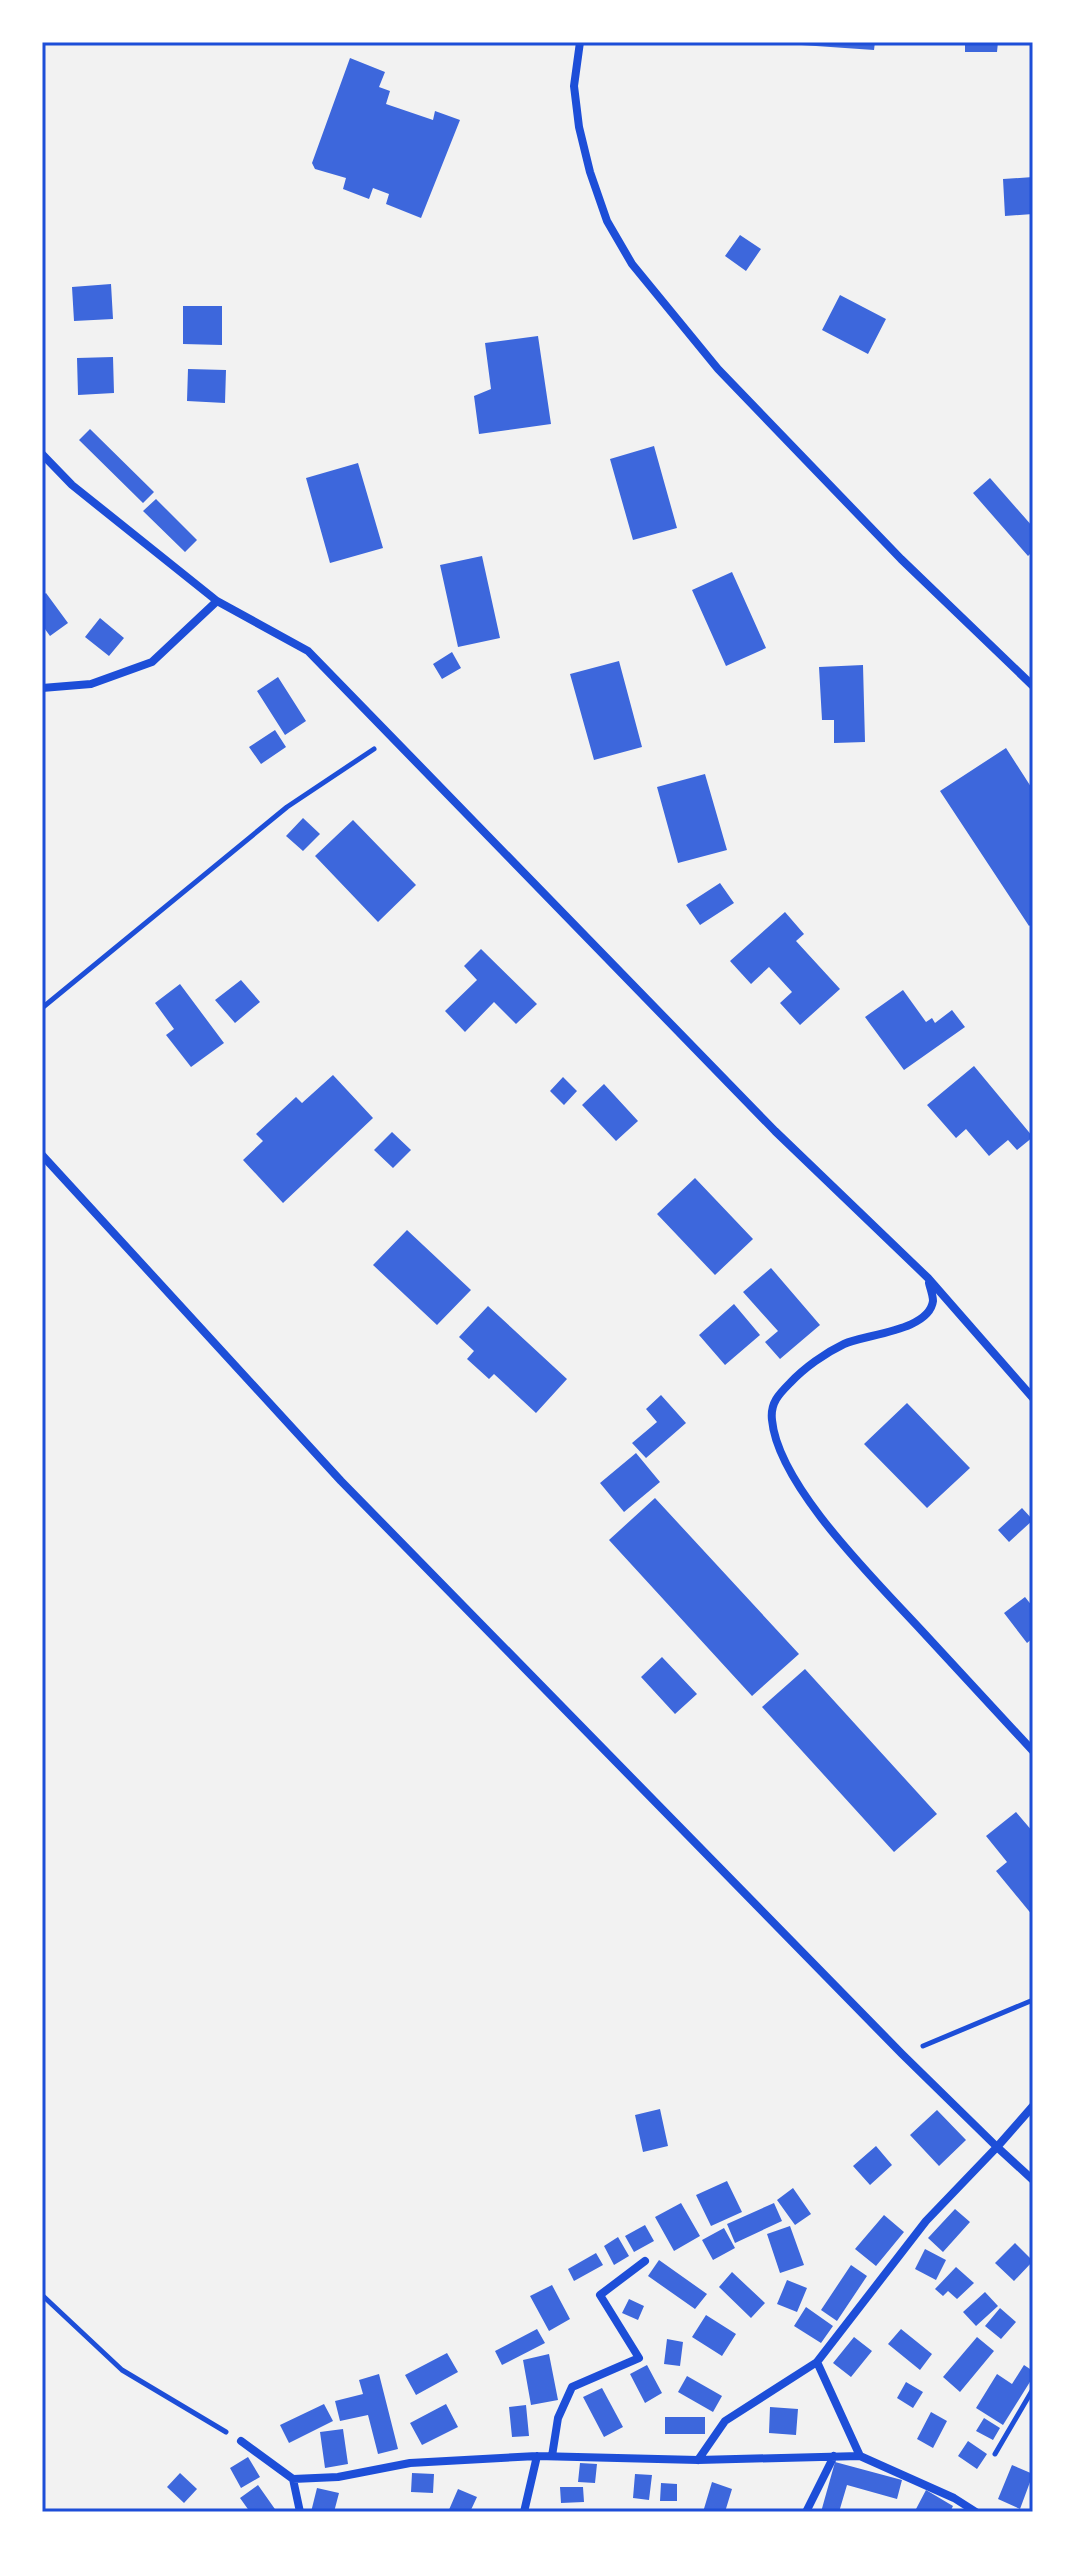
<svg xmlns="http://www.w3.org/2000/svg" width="1075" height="2554" viewBox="0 0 1075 2554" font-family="'Nunito Sans',sans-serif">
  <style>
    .building { fill: #3d67dc }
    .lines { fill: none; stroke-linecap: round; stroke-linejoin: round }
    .path { stroke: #1d4ed8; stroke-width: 5 }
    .minor { stroke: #1d4ed8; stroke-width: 8 }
    .neatline { fill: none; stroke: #1d4ed8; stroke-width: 3 }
  </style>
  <rect width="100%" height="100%" fill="#f2f2f2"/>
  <!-- building -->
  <path class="building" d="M787 42H875L874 50 787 44Z
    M965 42H998L997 52H965Z
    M350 58 385 72 379 87 390 91 386 104 433 120 435 111 460 120 421 218 386 204 389 194 373 188 369 199 343 189 346 178 315 169 312 163Z
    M1033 177V214L1005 216 1003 179Z
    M740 235 761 249 746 271 725 256Z
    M111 284 113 319 74 321 72 287Z
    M840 295 886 319 868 354 822 330Z
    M183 306H222V345L183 344Z
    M538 336 551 424 479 434 474 396 491 389 485 343Z
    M113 357 114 393 78 395 77 358Z
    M188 369 226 370 225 403 187 401Z
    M90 429 154 492 143 503 79 440Z
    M654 446 677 528 633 540 610 459Z
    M358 463 383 548 330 563 306 478Z
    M990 478 1033 527V551L1028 556 973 493Z
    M156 499 197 540 185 552 143 511Z
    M482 556 500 638 458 647 440 565Z
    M732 572 766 648 726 666 692 590Z
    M46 593 68 623 50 636 42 625V596Z
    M100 618 124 638 109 656 85 637Z
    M452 652 461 668 442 679 433 664Z
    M619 661 642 747 594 760 570 674Z
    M863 665 865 742 834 743V720H822L819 667Z
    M278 677 306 721 285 735 257 691Z
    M275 730 286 747 261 764 249 747Z
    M1006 748 1033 790V923L1029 926 940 791Z
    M705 774 727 850 678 863 657 787Z
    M303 818 320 834 303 851 286 836Z
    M353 820 416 885 378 922 315 856Z
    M720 883 734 903 700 925 686 905Z
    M785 912 804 934 796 941 840 989 800 1025 780 1003 792 992 769 967 751 984 730 961Z
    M481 949 537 1004 516 1024 494 1002 465 1032 445 1011 477 980 464 966Z
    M241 980 260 1002 235 1023 215 1000Z
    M180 984 224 1043 191 1067 166 1035 174 1029 155 1003Z
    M903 990 926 1022 932 1018 935 1023 952 1010 965 1027 904 1070 865 1017Z
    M974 1066 1033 1137 1017 1150 1008 1140 989 1156 966 1129 956 1138 927 1105Z
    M333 1075 373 1118 283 1203 243 1160 263 1141 256 1134 296 1097 302 1103Z
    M563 1077 577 1091 564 1105 550 1091Z
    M604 1084 638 1121 616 1141 582 1105Z
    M392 1132 411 1150 393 1168 374 1150Z
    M695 1178 753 1239 715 1275 657 1214Z
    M407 1230 471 1290 437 1325 373 1265Z
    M771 1268 820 1325 780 1359 765 1342 778 1331 743 1292Z
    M734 1304 760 1335 725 1365 699 1335Z
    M488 1306 567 1379 536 1413 494 1374 489 1379 467 1359 474 1351 459 1337Z
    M661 1395 686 1423 646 1458 632 1443 657 1422 646 1409Z
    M907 1403 970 1468 927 1508 864 1444Z
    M636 1453 660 1482 624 1512 600 1483Z
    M655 1498 799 1654 752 1696 609 1540Z
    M1022 1508 1033 1520 1009 1542 998 1530Z
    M1025 1597 1033 1607V1638L1027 1643 1004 1613Z
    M662 1657 697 1694 675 1714 641 1677Z
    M805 1669 937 1814 894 1852 762 1707Z
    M1016 1812 1033 1832V1916L996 1871 1007 1862 986 1836Z
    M660 2109 668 2146 643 2152 635 2115Z
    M937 2110 966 2140 939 2166 910 2135Z
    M876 2146 892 2165 870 2185 853 2166Z
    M727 2181 742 2212 711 2226 696 2195Z
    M793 2188 811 2214 795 2225 777 2200Z
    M681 2203 700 2236 674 2251 655 2217Z
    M774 2203 782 2221 735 2243 727 2224Z
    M955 2209 970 2222 943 2252 928 2238Z
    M884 2215 904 2232 876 2266 855 2249Z
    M645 2225 654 2241 634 2252 625 2236Z
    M790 2226 804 2265 780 2273 767 2234Z
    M724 2228 735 2248 713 2260 702 2240Z
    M618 2237 629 2256 614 2265 604 2246Z
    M1015 2243 1033 2261 1014 2281 995 2263Z
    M925 2249 946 2260 936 2280 915 2269Z
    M596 2253 603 2265 574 2281 568 2269Z
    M659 2260 707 2294 695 2309 648 2276Z
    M851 2265 867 2276 837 2321 821 2310Z
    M956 2267 974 2283 957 2299 948 2291 943 2296 935 2289Z
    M732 2272 765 2303 751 2318 719 2287Z
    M787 2280 807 2288 797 2312 777 2304Z
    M552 2285 570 2319 549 2331 530 2296Z
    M985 2292 998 2306 976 2326 963 2312Z
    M629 2299 644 2306 638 2320 622 2313Z
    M806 2307 833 2326 821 2343 794 2326Z
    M1000 2308 1016 2322 1001 2339 985 2326Z
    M706 2315 736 2334 722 2356 692 2337Z
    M537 2329 545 2343 502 2365 495 2351Z
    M901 2329 932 2354 920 2370 888 2344Z
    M854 2337 872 2351 851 2377 833 2363Z
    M977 2337 994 2351 960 2392 943 2377Z
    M667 2339 683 2342 680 2366 664 2364Z
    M447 2353 458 2372 416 2395 405 2375Z
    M549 2354 558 2400 531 2405 523 2360Z
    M647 2365 662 2393 645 2403 630 2374Z
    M1024 2365 1033 2371V2377L1003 2425 976 2408 997 2374 1012 2384Z
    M379 2374 398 2449 378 2454 368 2415 340 2421 335 2401 363 2394 359 2380Z
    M687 2376 722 2396 713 2412 678 2392Z
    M906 2382 923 2392 913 2408 897 2398Z
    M602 2388 623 2427 604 2437 583 2397Z
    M324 2404 333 2421 289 2443 280 2425Z
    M446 2404 458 2427 422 2445 410 2423Z
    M526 2405 529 2436 512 2437 509 2407Z
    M770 2407 798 2409 796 2435 769 2433Z
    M931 2412 947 2421 933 2448 917 2439Z
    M665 2417H705V2434H665Z
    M984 2418 1000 2428 993 2440 976 2431Z
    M343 2429 348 2464 325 2468 320 2432Z
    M968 2441 987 2454 977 2469 958 2456Z
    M248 2457 260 2477 241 2488 230 2468Z
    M835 2462 902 2480 897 2499 847 2485 839 2512H821Z
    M580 2463 597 2464 595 2483 578 2482Z
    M1012 2465 1033 2474 1020 2509 998 2499Z
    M180 2473 197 2489 184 2503 167 2487Z
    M412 2473 434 2474 433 2493 411 2492Z
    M635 2474 652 2475 649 2500 633 2498Z
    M712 2482 732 2489 725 2512H703Z
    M661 2483 677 2484V2501H660Z
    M258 2485 277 2512H250L240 2498Z
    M560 2487H583L584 2502 561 2503Z
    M317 2488 339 2493 334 2512H311Z
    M458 2489 477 2497 470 2512H448Z
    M926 2490 953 2506 950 2512H922L916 2509Z"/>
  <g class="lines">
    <!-- path -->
    <path class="path" d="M42 1008 287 807 374 749
      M923 2046 1033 2000
      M42 2295 122 2370 226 2432
      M995 2454 1033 2389"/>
    <!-- minor -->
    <path class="minor" d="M580 42 574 86 579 127 590 172 607 221 632 264 718 369 901 559 1033 686
      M42 454 72 485 217 601 308 651 775 1131 928 1278 1033 1398
      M42 688 91 684 152 662 217 601
      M42 1155 341 1481 902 2054 997 2147 1033 2106
      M929 1283C930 1288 933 1295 933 1301 929 1331 866 1334 844 1344 825 1353 804 1368 790 1383 779 1394 770 1403 772 1420 778 1486 877 1582 922 1631 959 1671 996 1711 1033 1751
      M241 2441 293 2479 338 2477 410 2463 537 2456 698 2460 860 2456 954 2498 976 2512
      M552 2456 558 2418 572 2387 639 2358 600 2295 645 2261
      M860 2456 817 2362 926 2221 997 2147 1033 2180
      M698 2460 725 2421 817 2362
      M293 2479 300 2512
      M524 2512 537 2456
      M806 2512 834 2456"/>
  </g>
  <!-- border -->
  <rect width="1075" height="2554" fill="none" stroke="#ffffff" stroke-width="88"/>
  <rect x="44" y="44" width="987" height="2466" class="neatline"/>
</svg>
